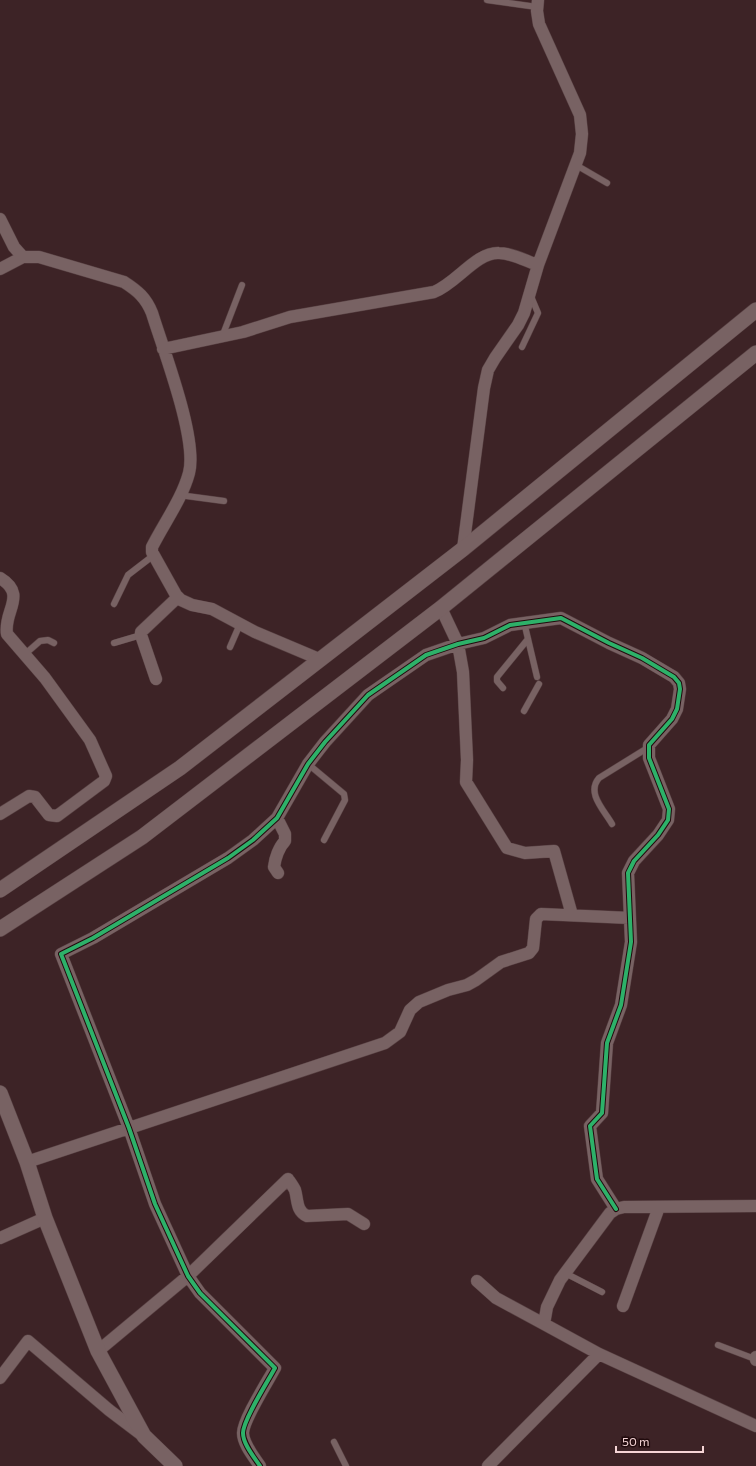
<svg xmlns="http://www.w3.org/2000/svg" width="756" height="1466" viewBox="0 0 756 1466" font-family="Commissioner,sans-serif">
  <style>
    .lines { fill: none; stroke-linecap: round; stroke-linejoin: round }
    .service-casing { stroke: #584143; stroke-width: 7 }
    .minor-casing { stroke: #584143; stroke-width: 13 }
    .tertiary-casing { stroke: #584143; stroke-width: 16 }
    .service { stroke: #786263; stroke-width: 6 }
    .minor { stroke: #786263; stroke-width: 12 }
    .tertiary { stroke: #786263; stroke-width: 15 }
    .cycleway-casing { stroke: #210b0d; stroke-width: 6 }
    .cycleway { stroke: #2db169; stroke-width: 4 }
  </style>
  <rect width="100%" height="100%" fill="#3d2326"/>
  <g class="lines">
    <defs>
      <path id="service" d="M487 0 537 7
        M576 165 607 183
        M222 337 242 285
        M522 347 538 313 530 294
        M179 495 224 501
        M114 604 128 575 154 555
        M524 622 537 677
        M114 643 141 635
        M230 647 240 624
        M24 655 40 641 48 640 54 643
        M503 688 497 681V677L528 639
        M524 711 539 684
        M308 764 344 794 345 800 324 840
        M612 824C604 810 586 793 599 778L649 747
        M565 1273 602 1292
        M718 1345 755 1359
        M334 1442 346 1466"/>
      <path id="minor" d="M0 219 14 247 23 257H39L124 282C138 291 146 298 152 313 163 349 198 439 189 473 182 499 164 523 152 547V552L176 595 181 600 192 605 212 609 255 632 319 659
        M0 269 23 257
        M163 349 243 332 290 317 434 292C457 283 476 252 499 253 512 253 526 261 538 265
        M463 549 484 388 488 370 495 358 518 325 524 313 538 265 580 153 582 134 580 115 539 24 537 11 538 0
        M0 578C28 595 3 611 7 634L45 678 90 740 106 776 104 781 57 816 49 815 35 797 29 796 0 814
        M441 608 458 644 463 672 467 760 466 782 507 848 525 853 554 851 572 915
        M156 679 141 635V632L178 597
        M277 818 285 834V841C279 847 275 858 274 867L278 873
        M27 1162 385 1043 400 1032 410 1010 419 1002 448 990 467 985 476 980 501 962 529 953 533 948 536 919 541 914 630 918
        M756 1206 624 1207 616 1209 610 1213 560 1280 547 1307 544 1324 599 1354 756 1426
        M0 1238 45 1218
        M477 1281 496 1298 544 1324
        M623 1306 659 1207
        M98 1351 188 1276 288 1179C290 1182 293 1186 295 1190 298 1200 296 1211 307 1216L348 1214 364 1224
        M756 1357V1360
        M0 1378 28 1341 109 1410 142 1435
        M260 1466C254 1457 243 1444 243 1433 243 1420 268 1381 275 1368L200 1293 188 1276 155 1204 129 1128 61 954 93 938 228 858 253 840 277 818 308 764 325 742 368 695 426 655 458 644 484 638 510 625 561 618 609 643 642 658 674 677 679 683 680 689 677 709 672 719 649 745V758L669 809 668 820 658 835 634 861 628 873 631 942 621 1005 607 1043 602 1113 590 1126 597 1179 616 1209
        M488 1466 599 1354"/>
      <path id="tertiary" d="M0 890 180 768 463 549 756 310
        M0 929 142 837 441 608 756 353
        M0 1093 27 1162 45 1218 98 1351 144 1436 175 1466"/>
    </defs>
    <!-- service casing -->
    <use href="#service" class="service-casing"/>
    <!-- minor casing -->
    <use href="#minor" class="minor-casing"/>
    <!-- tertiary casing -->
    <use href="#tertiary" class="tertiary-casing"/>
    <!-- service -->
    <use href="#service" class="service"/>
    <!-- minor -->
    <use href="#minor" class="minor"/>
    <!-- tertiary -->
    <use href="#tertiary" class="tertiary"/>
    <defs>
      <path id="cycleway" d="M260 1466C254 1457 243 1444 243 1433 243 1420 268 1381 275 1368L200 1293 188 1276 155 1204 129 1128 61 954 93 938 228 858 253 840 277 818 308 764 325 742 368 695 426 655 458 644 484 638 510 625 561 618 609 643 642 658 674 677 679 683 680 689 677 709 672 719 649 745V758L669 809 668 820 658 835 634 861 628 873 631 942 621 1005 607 1043 602 1113 590 1126 597 1179 616 1209"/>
    </defs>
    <!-- cycleway casing -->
    <use href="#cycleway" class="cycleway-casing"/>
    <!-- cycleway -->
    <use href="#cycleway" class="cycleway"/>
  </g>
  <!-- scale -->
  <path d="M616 1446v6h87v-6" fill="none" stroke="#f5d4d5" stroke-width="2"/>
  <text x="622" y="1446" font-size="12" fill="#f5d4d5" stroke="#210b0d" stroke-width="3" paint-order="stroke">50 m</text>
</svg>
